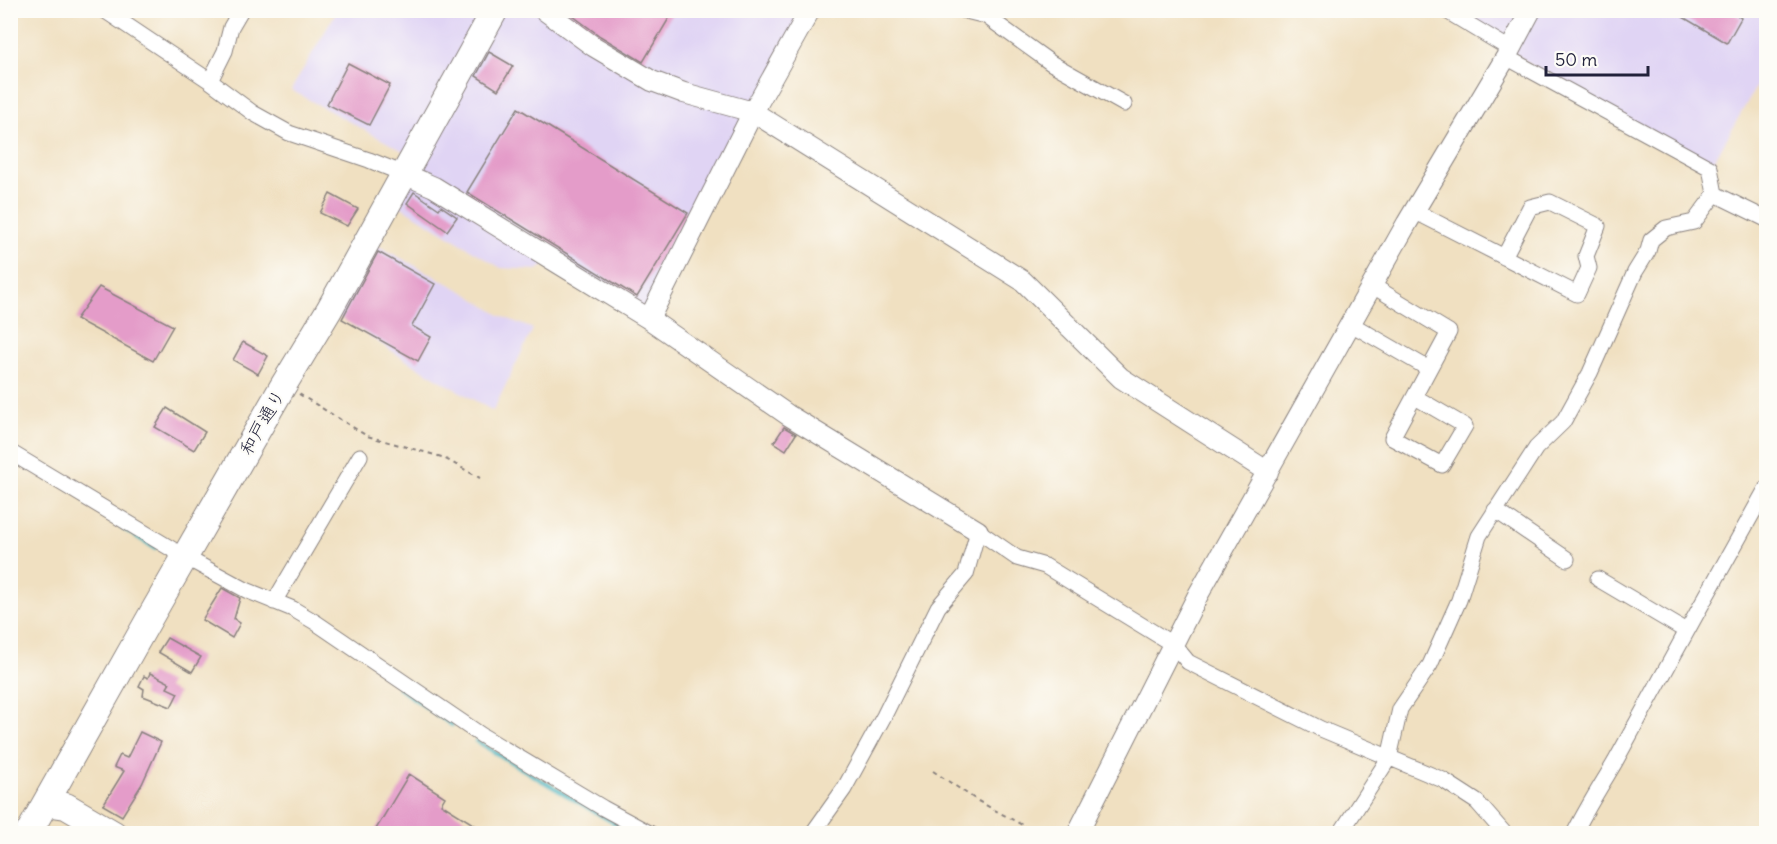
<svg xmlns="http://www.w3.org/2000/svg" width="1777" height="844" viewBox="0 0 1777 844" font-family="Delius,'Klee One',sans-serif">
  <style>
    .built { fill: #e0d4f4 }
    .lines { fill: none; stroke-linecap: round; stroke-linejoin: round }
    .stream { stroke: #49b7c3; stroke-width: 4 }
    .building { fill: #e49cc9 }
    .street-casing { stroke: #89817e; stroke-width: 17 }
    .secondary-casing { stroke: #89817e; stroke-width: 22 }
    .highway-casing { stroke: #89817e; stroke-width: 28 }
    .path { stroke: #89817e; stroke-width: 2; stroke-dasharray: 4.5 4.5; stroke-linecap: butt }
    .street { stroke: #fff; stroke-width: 15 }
    .secondary { stroke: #fff; stroke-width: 20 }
    .highway { stroke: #fff; stroke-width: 26 }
    .labels { text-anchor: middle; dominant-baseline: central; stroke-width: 4.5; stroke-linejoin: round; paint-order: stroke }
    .street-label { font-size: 18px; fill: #22223b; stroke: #fdfcf7 }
  </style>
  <rect width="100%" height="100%" fill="#fdfcf7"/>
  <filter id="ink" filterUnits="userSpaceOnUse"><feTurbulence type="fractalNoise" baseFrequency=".0167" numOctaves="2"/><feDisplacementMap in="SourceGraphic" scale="12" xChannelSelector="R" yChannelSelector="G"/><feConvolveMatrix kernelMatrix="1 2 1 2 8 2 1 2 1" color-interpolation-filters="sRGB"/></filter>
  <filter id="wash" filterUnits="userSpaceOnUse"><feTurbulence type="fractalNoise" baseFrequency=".008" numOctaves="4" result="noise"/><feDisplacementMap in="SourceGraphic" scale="24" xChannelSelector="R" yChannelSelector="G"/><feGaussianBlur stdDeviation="1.35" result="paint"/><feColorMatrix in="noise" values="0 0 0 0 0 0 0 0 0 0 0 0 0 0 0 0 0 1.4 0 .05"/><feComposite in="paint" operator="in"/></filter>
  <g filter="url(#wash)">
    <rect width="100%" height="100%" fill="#f0e0c1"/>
    <!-- built -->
    <path class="built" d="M337 11H810L649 319 553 260 537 270 501 268 390 200 414 157 291 90Z
      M1445 11H1766V69L1710 168 1566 90 1510 50Z
      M367 240 466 293 501 316 533 329 493 411 404 359 329 310Z"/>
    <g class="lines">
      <!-- stream -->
      <path class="stream" d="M121 527 155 548
        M399 688 452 725
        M476 741 534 776 633 834"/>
    </g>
    <g id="blocks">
      <!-- building -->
      <path class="building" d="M565 10H674L643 62 600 36Z
        M1671 10H1729L1741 18 1727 43Z
        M489 52 513 66 498 90 476 76Z
        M348 63 390 85 369 125 327 104Z
        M518 108 688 213 637 297 467 192Z
        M414 192 439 209 441 206 457 217 447 231 407 203Z
        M330 194 358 209 347 226 320 213Z
        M378 252 435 284 412 326 431 337 418 361 342 319Z
        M99 287 173 326 153 361 76 319Z
        M243 342 268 356 258 374 233 360Z
        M167 408 205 432 194 450 155 427Z
        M784 427 796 434 786 450 774 442Z
        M222 588 240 598 234 619 240 623 232 638 202 620Z
        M167 638 201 657 192 672 158 652Z
        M150 673 170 683 167 688 178 693 171 707 143 696 144 689 139 686 144 676 148 678Z
        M140 732 161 742 142 784 122 816 103 805 124 771 114 767 120 755 127 758Z
        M409 774 445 797 441 804 489 834H373Z"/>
    </g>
  </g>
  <g filter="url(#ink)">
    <use href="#blocks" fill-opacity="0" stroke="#89817e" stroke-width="1.5"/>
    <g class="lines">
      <defs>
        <path id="street" d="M104 10 210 81 253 113 289 133 369 160 404 174
          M962 10 986 16 1051 63 1124 104
          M1445 10 1510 49
          M210 81 225 51 231 27 241 10
          M1715 194 1766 219
          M1414 211 1577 294 1589 268 1586 256 1598 226 1550 202 1530 207 1504 257
          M1373 286 1449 332 1392 438 1442 465 1465 426 1415 397
          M1351 324 1429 369
          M10 452 185 557 246 590 293 609 315 622 481 735 603 808 651 834
          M1495 510 1567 559
          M1598 579 1686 631
          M274 602 360 456
          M812 834 844 789 884 716 938 607 966 574 978 531 1017 558 1045 566 1174 645 1188 662 1321 729 1443 780 1477 802 1505 834
          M1340 834 1389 758 1400 709 1430 665 1459 600 1479 536 1536 448 1563 422 1590 373 1635 272 1648 251 1651 240 1666 228 1694 222 1715 194 1710 168 1506 57
          M1574 834C1586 809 1601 786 1615 762 1665 670 1715 580 1766 489"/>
        <path id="secondary" d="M544 10 593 46 652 81 684 93 753 112 1023 281 1121 378 1268 472
          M404 174 434 187 553 260 649 319 788 415 978 531
          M649 319 753 112 810 10
          M1077 834 1198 595 1407 223 1506 57 1531 10"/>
        <path id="highway" d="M46 803 66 806 114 834
          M28 834 152 614 283 386 329 310 495 10"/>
      </defs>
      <!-- street casing -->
      <use href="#street" class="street-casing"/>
      <!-- secondary casing -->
      <use href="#secondary" class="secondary-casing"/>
      <!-- highway casing -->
      <use href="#highway" class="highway-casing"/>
      <!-- path -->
      <path class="path" d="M299 394 367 436 442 457 480 478
        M933 771 978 801 1039 834"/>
      <!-- street -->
      <use href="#street" class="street"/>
      <!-- secondary -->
      <use href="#secondary" class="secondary"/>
      <!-- highway -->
      <use href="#highway" class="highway"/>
    </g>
  </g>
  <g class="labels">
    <!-- street labels -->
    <g class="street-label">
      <text transform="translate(262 422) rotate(-60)">和戸通り</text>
    </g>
  </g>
  <!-- margin -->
  <rect width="1777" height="844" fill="none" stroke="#fdfcf7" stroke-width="36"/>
  <!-- scale -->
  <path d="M1546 66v9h102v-9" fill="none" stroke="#22223b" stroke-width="3"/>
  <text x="1555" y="66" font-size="18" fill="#22223b" stroke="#fdfcf7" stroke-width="4.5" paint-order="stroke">50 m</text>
</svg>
